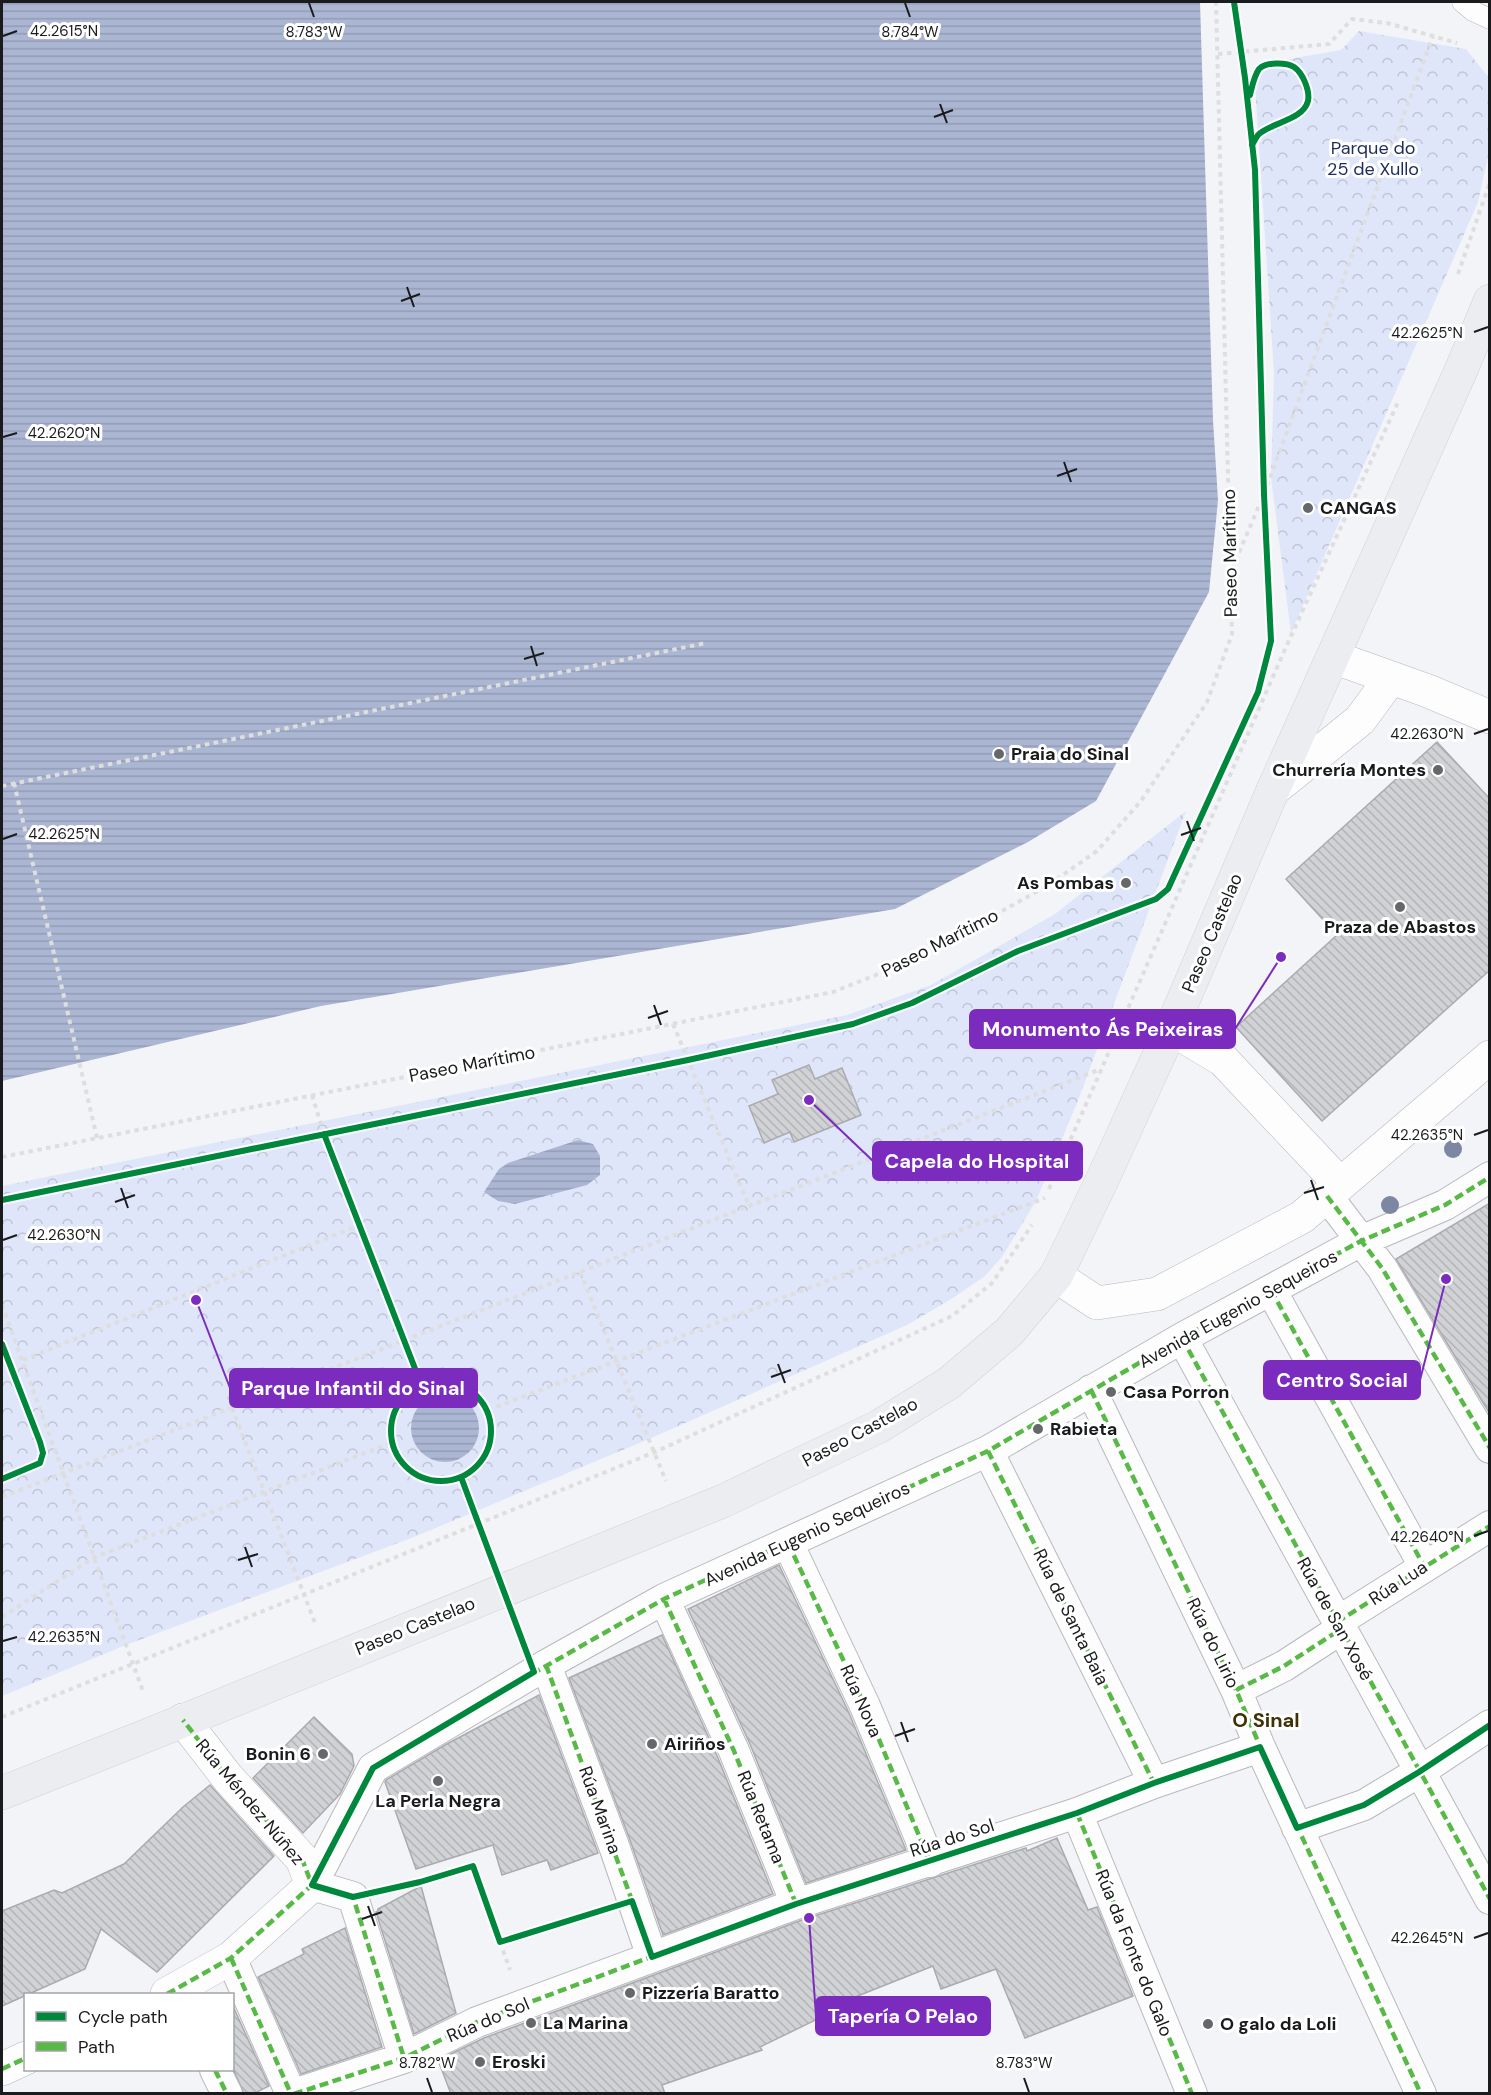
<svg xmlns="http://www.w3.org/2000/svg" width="1491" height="2095" viewBox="0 0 1491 2095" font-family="'DM Sans',sans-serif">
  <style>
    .park { fill: url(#park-crowns) }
    .water { fill: url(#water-rules) }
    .building { fill: url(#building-back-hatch); stroke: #aaabaf; stroke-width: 1.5 }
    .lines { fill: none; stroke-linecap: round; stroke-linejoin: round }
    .service-casing { stroke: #b8b9bd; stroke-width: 21 }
    .pedestrian-casing { stroke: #b8b9bd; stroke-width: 32 }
    .minor-casing { stroke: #b8b9bd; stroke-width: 34 }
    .primary-casing { stroke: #d2d2d4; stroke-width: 34 }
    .path { stroke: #dededf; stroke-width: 4; stroke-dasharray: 4.5 4.5; stroke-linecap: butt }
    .service { stroke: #fdfdfe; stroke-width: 20 }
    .pedestrian { stroke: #fdfdfe; stroke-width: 30 }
    .minor { stroke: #fdfdfe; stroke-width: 33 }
    .primary { stroke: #ebedf1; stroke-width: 33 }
    .quiet { stroke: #58b947; stroke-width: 4.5; stroke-dasharray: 9 4.5; stroke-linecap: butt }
    .cycleway-casing { stroke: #fff; stroke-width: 10 }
    .cycleway { stroke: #00873e; stroke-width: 6 }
    .tree { fill: #7d86a3 }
    .ticks { fill: none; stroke: #1a1b1d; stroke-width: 2 }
    .poi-dot { fill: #66676a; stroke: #fff; stroke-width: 2 }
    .labels { text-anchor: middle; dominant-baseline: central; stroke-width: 6; stroke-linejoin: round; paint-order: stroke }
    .park-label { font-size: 18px; fill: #1d2c5e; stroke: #fff }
    .poi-label { font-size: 18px; font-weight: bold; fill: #1a1b1d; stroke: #fff; text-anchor: start }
    .street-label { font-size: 18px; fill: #1a1b1d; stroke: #fff }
    .neighbourhood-label { font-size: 20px; font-weight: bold; fill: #403107; stroke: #fff }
    .ticks-label { font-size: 15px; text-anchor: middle; fill: #1a1b1d; stroke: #fff; stroke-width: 6; stroke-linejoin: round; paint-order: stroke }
    .leader { fill: none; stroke: #7b2cbf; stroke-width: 2 }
    .callout-dot { fill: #7b2cbf; stroke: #fff; stroke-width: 2 }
    .callout { fill: #7b2cbf; stroke: #7b2cbf; stroke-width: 2 }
    .callout-label { font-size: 20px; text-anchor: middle; font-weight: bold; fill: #fff }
  </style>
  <defs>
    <pattern id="park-crowns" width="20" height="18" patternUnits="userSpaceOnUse" patternTransform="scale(1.5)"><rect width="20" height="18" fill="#dfe6f9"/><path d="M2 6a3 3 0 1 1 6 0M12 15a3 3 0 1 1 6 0" fill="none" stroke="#bfc5d5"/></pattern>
    <pattern id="water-rules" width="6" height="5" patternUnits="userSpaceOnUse" patternTransform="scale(1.5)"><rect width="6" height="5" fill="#abb6d3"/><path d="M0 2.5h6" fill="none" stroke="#939cb5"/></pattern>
    <pattern id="building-back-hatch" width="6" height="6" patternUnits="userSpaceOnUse" patternTransform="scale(1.5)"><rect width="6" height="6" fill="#d1d2d5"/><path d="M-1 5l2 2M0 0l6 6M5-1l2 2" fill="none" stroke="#b3b4b6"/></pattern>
  </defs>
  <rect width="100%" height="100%" fill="#f3f4f8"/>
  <!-- park -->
  <path class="park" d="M1359 31 1466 49 1489 78V152L1478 202 1291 633 1271 478 1274 373 1255 85 1261 64 1341 50Z
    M1186 811 1077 1103 1036 1201 1002 1257 985 1276 953 1298 907 1325 649 1439 414 1537 126 1645 2 1696V1186L847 1015 931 985 1055 914Z"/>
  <!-- water -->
  <path class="water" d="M2 2H1200L1213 420 1218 500 1209 592 1096 801 1028 842 895 909 321 1006 2 1081Z
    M578 1140 593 1144 600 1156V1175L587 1185 515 1204 498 1201 484 1192 499 1169 508 1163Z
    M411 1428a34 34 0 1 1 68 0a34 34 0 1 1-68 0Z"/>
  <!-- building -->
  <path class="building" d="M1437 742 1490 799V970L1322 1121 1236 1027 1337 935 1286 879Z
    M809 1065 815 1079 842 1068 861 1115 794 1142 790 1132 764 1143 749 1106 778 1094 772 1080Z
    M1490 1203V1414L1396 1259Z
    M779 1565 849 1713 906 1850 806 1883 750 1744 688 1609Z
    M662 1635 718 1758 773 1894 663 1935 630 1840 569 1678Z
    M539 1695 598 1853 551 1870 547 1860 502 1875 493 1845 416 1869 385 1782 386 1780 445 1745Z
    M314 1717 352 1754 354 1766 340 1794 303 1833 253 1778Z
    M210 1785 274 1856 157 1972 101 1929 85 1969 2 2006V1911L54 1890 62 1893 124 1864 183 1807Z
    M1057 1838 1088 1910 1097 1907 1133 1996 1025 2038 996 1969 941 1989 933 1966 830 2007 832 2012 760 2047 762 2050 662 2085 665 2094H451L438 2060 484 2038 802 1920 1026 1848 1027 1851Z
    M421 1886 456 2013 414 2034 376 1912 378 1911V1909Z
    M345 1928 382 2047 301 2074 258 1977 304 1954 302 1949Z
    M232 2004 269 2086 253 2094H244L232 2066Z"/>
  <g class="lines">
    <defs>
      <path id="service" d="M1462 2 1473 11 1490 19"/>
      <path id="pedestrian" d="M1327 1196 1382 1268 1490 1448
        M1271 1290 1424 1566
        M1182 1338 1490 1899
        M1091 1390 1236 1690 1260 1747 1421 2094
        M988 1451 1154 1783
        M788 1543 865 1706 930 1862
        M664 1599 734 1751 796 1904
        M1337 1622 1490 1526
        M546 1665 614 1846 652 1957
        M1236 1690 1284 1666 1341 1629
        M1077 1813 1192 2094
        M1297 1828 1364 1805 1419 1772 1490 1725
        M231 1958 291 2094
        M404 2058 353 1897 312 1885 373 1768 546 1665 664 1599 988 1451 1182 1338 1361 1241 1445 1205 1490 1177
        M215 2070 227 2094
        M294 2094 404 2058 477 2022 796 1904 1077 1813 1154 1783 1260 1747"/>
      <path id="minor" d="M1333 657 1428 691 1490 717
        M1273 790 1360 720 1390 679
        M1171 1029 1223 1060 1340 1184
        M1056 1276 1097 1303 1157 1294 1302 1217 1490 1057
        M167 1994 231 1958 312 1885 302 1859 228 1778 183 1720
        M2 2069 26 2058"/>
      <path id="primary" d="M2 1793 158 1731 723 1501 878 1427 949 1383 1009 1332 1056 1276 1104 1176 1171 1029 1273 790 1462 368 1490 301"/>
    </defs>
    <!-- service casing -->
    <use href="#service" class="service-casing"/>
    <!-- pedestrian casing -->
    <use href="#pedestrian" class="pedestrian-casing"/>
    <!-- minor casing -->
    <use href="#minor" class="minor-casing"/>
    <!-- primary casing -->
    <use href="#primary" class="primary-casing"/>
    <!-- path -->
    <path class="path" d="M1218 54 1329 44 1352 19 1387 23 1457 43
      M1458 274 1490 182
      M1232 569 1264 494 1433 36
      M14 783 97 1138
      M2 786 706 643
      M673 1024 749 1206
      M312 1095 324 1134 421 1384
      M2 1157 833 992 886 971 941 945 1047 886 1097 851 1141 801 1207 702 1232 634 1216 2
      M1049 1189 1286 647 1399 400
      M580 1272 666 1481
      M2 1305 144 1694
      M23 1360 360 1225
      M391 1431a50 50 0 1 1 100 0a50 50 0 1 1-100 0Z
      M232 1408 315 1623
      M488 1410 1045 1198
      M461 1477 489 1552
      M2 1497 1101 1069
      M2 1617 95 1557 391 1443
      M2 1717 655 1452 952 1316 992 1283 1032 1225
      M391 1888 420 1882 473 1866 500 1942 596 1912
      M500 1942 510 1970"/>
    <!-- service -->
    <use href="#service" class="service"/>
    <!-- pedestrian -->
    <use href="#pedestrian" class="pedestrian"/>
    <!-- minor -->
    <use href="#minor" class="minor"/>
    <!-- primary -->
    <use href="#primary" class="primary"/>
    <!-- quiet -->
    <path class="quiet" d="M1327 1196 1382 1268 1490 1448
      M1271 1290 1424 1566
      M1182 1338 1490 1899
      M1091 1390 1236 1690 1262 1751
      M988 1451 1154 1783
      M788 1543 865 1706 930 1862
      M664 1599 734 1751 796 1904
      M1337 1622 1490 1526
      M546 1665 634 1906
      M532 1674 664 1599 988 1451 1182 1338 1361 1241 1445 1205 1490 1177
      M1236 1690 1284 1666 1341 1629
      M1077 1813 1192 2094
      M1296 1824 1421 2094
      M348 1895 353 1897 404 2058
      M231 1958 291 2094
      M167 1994 231 1958 312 1885 302 1859 228 1778 183 1720
      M2 2069 26 2058
      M215 2070 227 2094
      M294 2094 404 2058 477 2022 656 1955"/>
    <defs>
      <path id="cycleway" d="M1250 95C1252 87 1254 76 1259 69 1266 62 1286 62 1294 67 1303 73 1310 91 1308 101 1303 120 1273 122 1259 134 1256 137 1254 142 1252 145
        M324 1134 421 1384
        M2 1200 688 1060 853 1024 912 1003 1018 951 1156 899 1168 889 1258 692 1271 641 1264 494 1255 170 1245 78 1234 2
        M2 1344 40 1442 43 1453 40 1463 2 1479
        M391 1431a50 50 0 1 1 100 0a50 50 0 1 1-100 0Z
        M461 1477 534 1672 373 1768 312 1885 353 1897 420 1882 473 1866 500 1942 632 1901 652 1957 796 1904 1077 1813 1154 1783 1260 1747 1297 1828 1364 1805 1419 1772 1490 1725"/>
    </defs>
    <!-- cycleway casing -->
    <use href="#cycleway" class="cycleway-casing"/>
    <!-- cycleway -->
    <use href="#cycleway" class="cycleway"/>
  </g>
  <!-- trees -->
  <g class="tree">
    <circle cx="1453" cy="1149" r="9"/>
    <circle cx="1390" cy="1205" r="9"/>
  </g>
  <!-- ticks -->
  <path class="ticks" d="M309 3 314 17M905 3 910 17M3 36 17 31M940 104 947 123M934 117 953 110M407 287 414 307M401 301 420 294M1474 332 1488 327M3 437 17 433M1064 462 1071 482M1057 476 1077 469M531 646 537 666M524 659 544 653M1474 734 1488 729M1187 821 1194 841M1181 835 1201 828M3 839 17 834M654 1005 661 1025M648 1018 668 1011M1474 1135 1488 1130M1311 1180 1318 1200M121 1188 128 1208M1304 1193 1324 1187M115 1202 135 1195M3 1240 17 1235M778 1364 785 1383M771 1377 791 1370M1474 1536 1488 1531M245 1547 252 1567M238 1560 258 1554M3 1641 17 1637M901 1722 908 1742M895 1736 915 1729M368 1906 375 1926M362 1919 382 1912M1474 1938 1488 1933M427 2078 432 2092M1024 2078 1029 2092"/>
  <!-- markers -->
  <g class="poi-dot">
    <circle cx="1308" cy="508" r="6"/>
    <circle cx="999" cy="754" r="6"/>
    <circle cx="1438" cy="770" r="6"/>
    <circle cx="1126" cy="883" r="6"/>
    <circle cx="1400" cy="907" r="6"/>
    <circle cx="1111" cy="1392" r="6"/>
    <circle cx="1038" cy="1429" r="6"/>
    <circle cx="652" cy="1744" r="6"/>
    <circle cx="323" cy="1754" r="6"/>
    <circle cx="438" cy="1781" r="6"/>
    <circle cx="630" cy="1993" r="6"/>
    <circle cx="531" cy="2023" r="6"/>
    <circle cx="1208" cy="2024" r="6"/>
    <circle cx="480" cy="2062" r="6"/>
  </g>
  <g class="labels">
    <!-- park labels -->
    <g class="park-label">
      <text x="1373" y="148">Parque do<tspan x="1373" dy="21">25 de Xullo</tspan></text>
    </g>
    <!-- poi labels -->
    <g class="poi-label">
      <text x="1320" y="508">CANGAS</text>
      <text x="1011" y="754">Praia do Sinal</text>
      <text x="1426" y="770" text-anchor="end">Churrería Montes</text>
      <text x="1114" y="883" text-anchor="end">As Pombas</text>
      <text x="1400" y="927" text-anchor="middle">Praza de Abastos</text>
      <text x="1123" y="1392">Casa Porron</text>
      <text x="1050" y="1429">Rabieta</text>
      <text x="664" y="1744">Airiños</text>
      <text x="311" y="1754" text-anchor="end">Bonin 6</text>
      <text x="438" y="1801" text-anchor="middle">La Perla Negra</text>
      <text x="642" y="1993">Pizzería Baratto</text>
      <text x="543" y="2023">La Marina</text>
      <text x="1220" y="2024">O galo da Loli</text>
      <text x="492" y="2062">Eroski</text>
    </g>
    <!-- street labels -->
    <g class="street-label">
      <text transform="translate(1230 553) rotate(-91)">Paseo Marítimo</text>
      <text transform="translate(1212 933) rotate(-67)">Paseo Castelao</text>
      <text transform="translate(940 943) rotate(-27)">Paseo Marítimo</text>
      <text transform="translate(472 1064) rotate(-11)">Paseo Marítimo</text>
      <text transform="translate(1238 1309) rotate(-29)">Avenida Eugenio Sequeiros</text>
      <text transform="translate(860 1432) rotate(-28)">Paseo Castelao</text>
      <text transform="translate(807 1534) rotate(-25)">Avenida Eugenio Sequeiros</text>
      <text transform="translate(1398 1583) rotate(-33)">Rúa Lua</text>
      <text transform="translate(1071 1617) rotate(64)">Rúa de Santa Baia</text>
      <text transform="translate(1335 1619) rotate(61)">Rúa de San Xosé</text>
      <text transform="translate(415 1626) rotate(-22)">Paseo Castelao</text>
      <text transform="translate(1213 1643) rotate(64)">Rúa do Lirio</text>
      <text transform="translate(861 1701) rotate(66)">Rúa Nova</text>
      <text transform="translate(250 1802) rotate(50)">Rúa Méndez Núñez</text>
      <text transform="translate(600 1810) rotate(70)">Rúa Marina</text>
      <text transform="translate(761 1817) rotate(68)">Rúa Retama</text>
      <text transform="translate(952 1838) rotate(-18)">Rúa do Sol</text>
      <text transform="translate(1134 1953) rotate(68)">Rúa da Fonte do Galo</text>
      <text transform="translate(488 2020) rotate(-23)">Rúa do Sol</text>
    </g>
    <!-- neighbourhood labels -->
    <g class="neighbourhood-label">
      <text x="1266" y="1720">O Sinal</text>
    </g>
  </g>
  <g class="ticks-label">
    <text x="64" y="36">42.2615°N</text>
    <text x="314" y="37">8.783°W</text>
    <text x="910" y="37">8.784°W</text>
    <text x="1427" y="338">42.2625°N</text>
    <text x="64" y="438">42.2620°N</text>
    <text x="1427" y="739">42.2630°N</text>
    <text x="64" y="839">42.2625°N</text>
    <text x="1427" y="1140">42.2635°N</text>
    <text x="64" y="1240">42.2630°N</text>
    <text x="1427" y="1542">42.2640°N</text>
    <text x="64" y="1642">42.2635°N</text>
    <text x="1427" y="1943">42.2645°N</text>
    <text x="427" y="2068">8.782°W</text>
    <text x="1024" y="2068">8.783°W</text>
  </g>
  <!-- callouts -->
  <path class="leader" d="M1281 957L1235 1029M809 1100L873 1161M1446 1279L1420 1380M196 1300L230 1388M809 1918L816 2016"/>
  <g class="callout-dot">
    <circle cx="1281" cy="957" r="6"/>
    <circle cx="809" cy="1100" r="6"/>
    <circle cx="1446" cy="1279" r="6"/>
    <circle cx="196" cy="1300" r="6"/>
    <circle cx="809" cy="1918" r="6"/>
  </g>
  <g class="callout">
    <rect x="970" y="1010" width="265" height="38" rx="6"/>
    <rect x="873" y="1142" width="209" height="38" rx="6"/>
    <rect x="1264" y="1361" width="156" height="38" rx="6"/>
    <rect x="230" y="1369" width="247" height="38" rx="6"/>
    <rect x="816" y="1997" width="174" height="38" rx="6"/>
  </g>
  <g class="callout-label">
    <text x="1103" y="1036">Monumento Ás Peixeiras</text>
    <text x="977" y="1168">Capela do Hospital</text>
    <text x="1342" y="1387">Centro Social</text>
    <text x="353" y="1395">Parque Infantil do Sinal</text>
    <text x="903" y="2023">Tapería O Pelao</text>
  </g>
  <!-- border -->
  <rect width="1491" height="2095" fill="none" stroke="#1a1b1d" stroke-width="6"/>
  <!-- legend -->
  <rect x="24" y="1993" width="210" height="78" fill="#ffffff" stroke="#a3a4a5" stroke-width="1.5"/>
  <rect x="36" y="2012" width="30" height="9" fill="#00873e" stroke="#a3a4a5" stroke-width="1.5"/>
  <text x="78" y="2023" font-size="18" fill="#1a1b1d">Cycle path</text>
  <rect x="36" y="2042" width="30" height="9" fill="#58b947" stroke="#a3a4a5" stroke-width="1.5"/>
  <text x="78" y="2053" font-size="18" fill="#1a1b1d">Path</text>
</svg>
